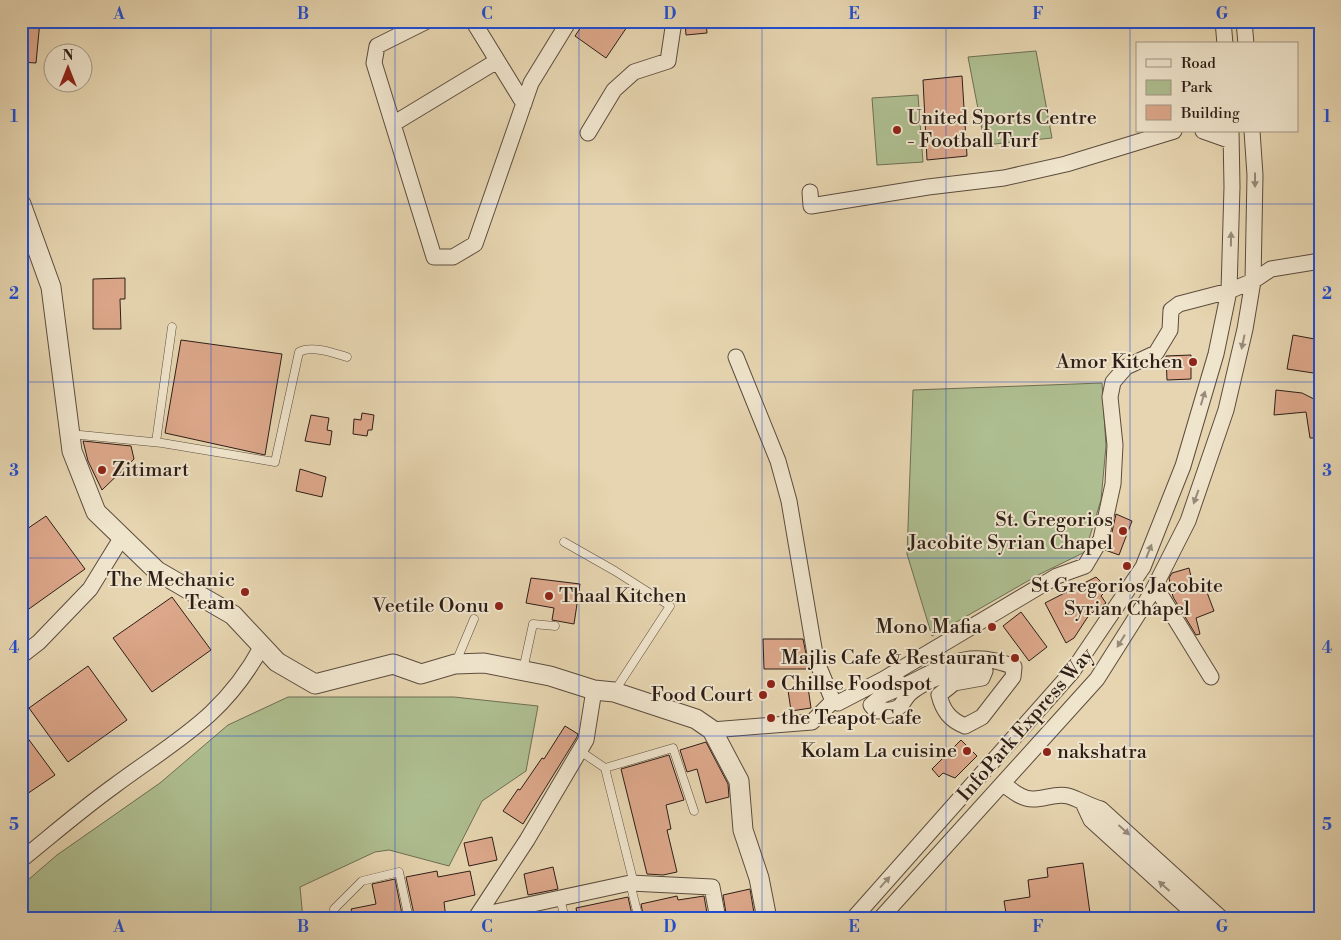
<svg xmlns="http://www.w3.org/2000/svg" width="1341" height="940" viewBox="0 0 1341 940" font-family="'Libre Bodoni',serif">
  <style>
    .green { fill: #aebe90; stroke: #6e6e54 }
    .building { fill: #dca78a; stroke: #2e1e17 }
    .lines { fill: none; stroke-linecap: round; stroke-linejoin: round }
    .service-casing { stroke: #5c4c3d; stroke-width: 9 }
    .minor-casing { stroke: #5c4c3d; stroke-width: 17 }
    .tertiary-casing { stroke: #5c4c3d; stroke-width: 21 }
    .service { stroke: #efe4cc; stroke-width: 8 }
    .minor { stroke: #efe4cc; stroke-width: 15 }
    .tertiary { stroke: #efe4cc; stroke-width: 19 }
    .oneway { fill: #988b7b }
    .grid { fill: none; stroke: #1d4ed8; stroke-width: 1; stroke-opacity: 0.55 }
    .poi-dot { fill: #8f2418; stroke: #efe4cc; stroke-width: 2 }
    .labels { text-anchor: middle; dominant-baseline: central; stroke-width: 4; stroke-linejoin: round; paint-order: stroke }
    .poi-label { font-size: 20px; fill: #2e1e17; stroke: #efe4cc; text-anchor: end }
    .street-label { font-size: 20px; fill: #2e1e17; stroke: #efe4cc }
    .neatline { fill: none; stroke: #1d4ed8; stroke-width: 2 }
    .grid-label { font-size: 16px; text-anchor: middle; font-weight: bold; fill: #1d4ed8 }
  </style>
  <rect width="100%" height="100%" fill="#e6d5b0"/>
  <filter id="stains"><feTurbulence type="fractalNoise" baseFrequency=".004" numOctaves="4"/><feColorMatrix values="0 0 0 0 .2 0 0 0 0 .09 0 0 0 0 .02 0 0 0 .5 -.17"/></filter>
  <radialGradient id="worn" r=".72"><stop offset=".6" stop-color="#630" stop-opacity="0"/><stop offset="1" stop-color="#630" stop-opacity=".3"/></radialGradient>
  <!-- green -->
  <path class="green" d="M1036 51 1052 138 985 145 968 57Z
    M918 95 923 162 877 165 872 98Z
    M1102 383 1106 446 1101 500 1085 552 1040 574 932 636 907 554 913 390Z
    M288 697H454L538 706 526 771 482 801 449 866 389 850 375 852 300 887 303 919H21V886L57 855 160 783 228 725Z"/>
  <!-- building -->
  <path class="building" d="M21 21H40L36 63 21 62Z
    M585 21H631L606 58 575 36Z
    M685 21H706L707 33 686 35Z
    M962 76 967 156 927 160 923 80Z
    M125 278V299H120L121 329H93V279Z
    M1293 335 1320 340V374L1287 369Z
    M181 340 282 354 265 455 165 433Z
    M1191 355V379L1167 380 1166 356Z
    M1276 390 1302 393 1320 402V438H1310L1306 412 1274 415Z
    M362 413 374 415 372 430H368L367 436 353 434 354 419 361 420Z
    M311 415 329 418 327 430 332 431 330 445 305 441Z
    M83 441 131 446 134 459 102 490 88 461Z
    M300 469 326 477 322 497 296 491Z
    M1116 514 1132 521 1119 555 1105 550 1110 541Z
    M46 516 85 569 26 611 21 605V533Z
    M1189 568 1194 589 1205 587 1214 611 1196 618 1200 634 1196 635 1173 597 1169 578 1172 573Z
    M1096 577 1108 589 1101 596 1106 603 1089 615 1074 638 1066 643 1045 603Z
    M531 578 580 584 574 624 552 620 554 608 526 603Z
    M172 597 211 650 152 692 113 638Z
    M1021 612 1047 647 1029 661 1003 626Z
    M763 639H803L809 669H764Z
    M88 666 127 720 68 762 29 708Z
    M808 687 811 708 791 711 788 690Z
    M565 726 578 734 577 737 523 824 503 811 518 789 520 790 542 758 544 759Z
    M21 729 55 775 21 798Z
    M961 740 977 756 955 778 943 773 939 777 932 769Z
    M706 742 728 784 729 797 706 803 697 769 687 772 680 750Z
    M669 755 684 800 666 805 671 829 667 830 677 872 663 875 647 874 621 769Z
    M492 837 497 860 469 866 464 843Z
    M1083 863 1090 913 1045 919H1007L1004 901 1030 897 1028 880 1048 877 1047 868Z
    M553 867 558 889 528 895 524 874Z
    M437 871 438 877 470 871 475 895 444 902 446 919H415L406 877Z
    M395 879 403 919H354L351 909 376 904 372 884Z
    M750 889 755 919H727L723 895Z
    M677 896 678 900 704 896 708 919H644L641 904Z
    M628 897 633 919H578L576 908Z"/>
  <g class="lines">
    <defs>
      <path id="service" d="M70 434 162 443 275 462 299 352C312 345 334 353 347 357
        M156 442 172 327
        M564 542 615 571 670 606 614 692
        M456 662 474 619
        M523 670 533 624 555 626
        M580 751 605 768 634 884
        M605 768 673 748 694 811
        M630 883 639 919
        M560 898 565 919
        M336 919 334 909 362 881 399 872 409 919"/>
      <path id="minor" d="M427 21 377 46 374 63 434 257H453L475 244 531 83 569 21
        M473 21 524 104
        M1223 21 1225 44
        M1244 21 1246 44
        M393 124 497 61
        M1203 131 1231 141
        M588 133 614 90 634 72 668 61 674 21
        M810 192 811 206 928 187 1004 178 1066 164 1174 131
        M736 357 778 461 789 501 816 660 833 701 838 703 884 679 1057 576 1085 566 1101 539 1113 484 1115 445 1110 397 1113 382 1126 367 1156 353 1170 330 1171 310 1179 304 1229 291 1253 281 1271 269 1320 261
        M1155 586 1211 677
        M21 656 39 642 90 589 122 537
        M892 674 902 687C944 667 966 647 1014 667L1013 677 982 717 965 726C950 720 943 711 939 695L954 683 982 678 985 671 979 664C961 669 932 678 917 688 896 700 912 711 876 711L871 705 883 695 902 687
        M712 730 812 722 833 701
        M1003 784C1012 790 1022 800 1034 799 1045 799 1056 793 1068 796 1079 799 1089 806 1101 809L1222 919
        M1084 805 1091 820 1200 919
        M21 860C52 835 82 809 114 786 176 740 224 717 262 646
        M477 916 630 883 712 887 718 919
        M475 919 527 840 586 740 594 690
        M853 919 1072 672 1143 567 1183 466 1216 354 1229 291 1232 187 1231 131
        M880 919 1097 679 1152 592 1188 521 1226 410 1245 329 1253 281 1255 175 1252 131"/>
      <path id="tertiary" d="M21 204 51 287 72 451 96 512 157 571 233 615 277 662 315 684 393 664 421 674 455 664 484 663 550 676 594 690 614 692 696 719 712 730 739 781 743 830 759 878 767 919"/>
    </defs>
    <!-- service casing -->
    <use href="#service" class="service-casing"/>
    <!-- minor casing -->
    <use href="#minor" class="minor-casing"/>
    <!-- tertiary casing -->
    <use href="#tertiary" class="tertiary-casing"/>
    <!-- service -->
    <use href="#service" class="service"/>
    <!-- minor -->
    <use href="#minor" class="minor"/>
    <!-- tertiary -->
    <use href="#tertiary" class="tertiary"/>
  </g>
  <!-- one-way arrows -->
  <defs><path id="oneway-solid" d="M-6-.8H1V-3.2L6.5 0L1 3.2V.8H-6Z" transform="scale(1.25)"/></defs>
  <g class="oneway">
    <use href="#oneway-solid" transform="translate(1255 180) rotate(90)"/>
    <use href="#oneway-solid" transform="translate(1231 239) rotate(-89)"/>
    <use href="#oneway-solid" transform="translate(1243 342) rotate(102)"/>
    <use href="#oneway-solid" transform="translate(1203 398) rotate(-73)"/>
    <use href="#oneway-solid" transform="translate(1196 497) rotate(110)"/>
    <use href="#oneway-solid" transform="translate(1149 551) rotate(-68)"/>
    <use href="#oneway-solid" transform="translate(1121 641) rotate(122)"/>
    <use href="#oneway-solid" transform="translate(1124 830) rotate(42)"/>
    <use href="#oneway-solid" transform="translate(885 882) rotate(-48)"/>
    <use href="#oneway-solid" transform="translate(1164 886) rotate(-138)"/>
  </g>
  <!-- grid -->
  <path class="grid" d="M211 21V919M395 21V919M579 21V919M762 21V919M946 21V919M1130 21V919M21 204H1320M21 382H1320M21 558H1320M21 736H1320"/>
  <!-- markers -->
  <g class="poi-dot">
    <circle cx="897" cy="130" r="5"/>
    <circle cx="1193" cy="362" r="5"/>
    <circle cx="102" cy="470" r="5"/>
    <circle cx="1123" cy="531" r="5"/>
    <circle cx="1127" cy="566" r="5"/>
    <circle cx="245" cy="592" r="5"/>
    <circle cx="549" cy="596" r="5"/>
    <circle cx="499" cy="606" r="5"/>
    <circle cx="992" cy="627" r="5"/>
    <circle cx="1015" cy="658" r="5"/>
    <circle cx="771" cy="684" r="5"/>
    <circle cx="763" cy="695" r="5"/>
    <circle cx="771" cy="718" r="5"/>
    <circle cx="967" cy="751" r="5"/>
    <circle cx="1047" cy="752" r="5"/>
  </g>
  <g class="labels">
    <!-- poi labels -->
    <g class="poi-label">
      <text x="907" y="118" text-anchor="start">United Sports Centre<tspan x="907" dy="23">- Football Turf</tspan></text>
      <text x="1183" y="362">Amor Kitchen</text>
      <text x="112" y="470" text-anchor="start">Zitimart</text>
      <text x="1113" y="520">St. Gregorios<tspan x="1113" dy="23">Jacobite Syrian Chapel</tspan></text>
      <text x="235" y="580">The Mechanic<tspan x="235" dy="23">Team</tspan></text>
      <text x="1127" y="586" text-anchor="middle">St Gregorios Jacobite<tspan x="1127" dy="23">Syrian Chapel</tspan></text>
      <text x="559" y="596" text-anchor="start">Thaal Kitchen</text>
      <text x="489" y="606">Veetile Oonu</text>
      <text x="982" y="627">Mono Mafia</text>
      <text x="1005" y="658">Majlis Cafe &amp; Restaurant</text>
      <text x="781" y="684" text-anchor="start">Chillse Foodspot</text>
      <text x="753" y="695">Food Court</text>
      <text x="781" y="718" text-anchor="start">the Teapot Cafe</text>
      <text x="957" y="751">Kolam La cuisine</text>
      <text x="1057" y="752" text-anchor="start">nakshatra</text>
    </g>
    <!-- street labels -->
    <g class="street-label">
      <text transform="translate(1026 725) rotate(-49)">InfoPark Express Way</text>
    </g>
  </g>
  <!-- margin -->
  <rect width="1341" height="940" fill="none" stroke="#e6d5b0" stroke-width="55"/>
  <!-- legend -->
  <rect x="1136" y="42" width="162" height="90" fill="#efe4cc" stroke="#a29584"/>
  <rect x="1146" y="59" width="25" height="8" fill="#efe4cc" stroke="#a29584"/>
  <text x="1181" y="68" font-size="15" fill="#2e1e17">Road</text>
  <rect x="1146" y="80" width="25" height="15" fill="#aebe90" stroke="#a29584"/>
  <text x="1181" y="92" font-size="15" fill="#2e1e17">Park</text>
  <rect x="1146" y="105" width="25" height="15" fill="#dca78a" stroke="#a29584"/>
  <text x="1181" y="118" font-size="15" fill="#2e1e17">Building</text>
  <!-- north arrow -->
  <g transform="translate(68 68)"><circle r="24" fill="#efe4cc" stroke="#a29584"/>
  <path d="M0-4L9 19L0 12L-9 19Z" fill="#8f2418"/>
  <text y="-8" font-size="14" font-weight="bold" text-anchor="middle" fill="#2e1e17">N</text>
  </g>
  <rect x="28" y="28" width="1286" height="884" class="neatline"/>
  <g class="grid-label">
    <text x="119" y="19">A</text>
    <text x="303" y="19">B</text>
    <text x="487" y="19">C</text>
    <text x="670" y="19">D</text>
    <text x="854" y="19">E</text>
    <text x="1038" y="19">F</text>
    <text x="1222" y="19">G</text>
    <text x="14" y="122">1</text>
    <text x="1327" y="122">1</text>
    <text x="14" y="299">2</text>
    <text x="1327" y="299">2</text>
    <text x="14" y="476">3</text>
    <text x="1327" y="476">3</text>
    <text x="14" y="653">4</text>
    <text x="1327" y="653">4</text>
    <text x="14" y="830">5</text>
    <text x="1327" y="830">5</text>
    <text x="119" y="932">A</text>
    <text x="303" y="932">B</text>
    <text x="487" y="932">C</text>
    <text x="670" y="932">D</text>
    <text x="854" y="932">E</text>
    <text x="1038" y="932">F</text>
    <text x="1222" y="932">G</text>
  </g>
  <rect width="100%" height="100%" filter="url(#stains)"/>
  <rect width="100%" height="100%" fill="url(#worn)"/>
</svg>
